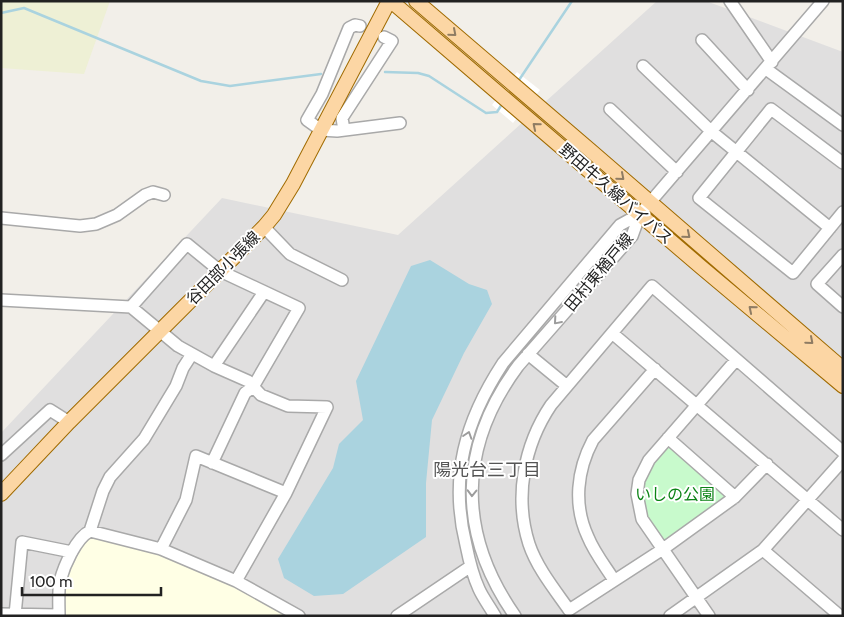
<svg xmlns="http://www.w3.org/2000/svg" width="844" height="617" viewBox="0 0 844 617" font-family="Cabin,'Noto Sans JP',sans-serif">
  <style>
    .residential { fill: #e0dfdf }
    .education { fill: #ffffe5 }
    .farmland { fill: #eef0d5 }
    .park { fill: #c8facc }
    .water { fill: #aad3df }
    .pier { fill: #fff }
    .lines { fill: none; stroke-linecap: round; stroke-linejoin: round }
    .stream { stroke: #aad3df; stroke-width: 2.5 }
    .minor-casing { stroke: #a9a9a9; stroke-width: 14 }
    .major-casing { stroke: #a06b00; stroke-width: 16 }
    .minor { stroke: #fff; stroke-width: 11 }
    .major { stroke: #fcd6a4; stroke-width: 14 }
    .oneway { stroke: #8f7c63 }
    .oneway2 { stroke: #9c9c9c }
    .labels { text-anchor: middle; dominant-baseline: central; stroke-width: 4; stroke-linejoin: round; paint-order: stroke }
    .street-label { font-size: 16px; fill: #222; stroke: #fff }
    .park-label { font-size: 16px; fill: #0c8416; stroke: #fff }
    .neighbourhood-label { font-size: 18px; fill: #555; stroke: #fff }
  </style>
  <rect width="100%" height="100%" fill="#f2efe9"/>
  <!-- residential -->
  <path class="residential" d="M657 1H706L843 52V616H1V433L222 198 398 235Z"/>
  <!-- education -->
  <path class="education" d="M87 537 164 555 233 584 291 616H62L64 583Z"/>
  <!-- farmland -->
  <path class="farmland" d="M1 1H110L84 74 1 68Z"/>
  <!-- park -->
  <path class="park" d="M666 447H673L728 493 727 501 667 540 660 538C655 531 649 523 645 515 635 488 649 467 666 447Z"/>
  <!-- water -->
  <path class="water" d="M430 260 469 284 487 290 492 304 464 353 432 420 426 483V537L343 594 314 596 284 578 278 559 333 468 339 444 363 420 356 381 411 266Z"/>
  <!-- pier -->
  <path class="pier" d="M517 72 540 90 513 123 492 105Z"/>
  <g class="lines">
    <!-- stream -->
    <path class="stream" d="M1 13 24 8 201 81 230 86 321 74
      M385 72 418 73 429 76 486 113 497 112 502 104
      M517 83 572 1"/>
    <defs>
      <path id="minor" d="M730 1 772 62
        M360 26 355 25 349 28 322 94 307 120 321 130 337 131 400 123
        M702 40 748 90
        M643 66 712 132 830 228
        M766 69 843 125
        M610 109 677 172
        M344 130 342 118 392 41 384 37
        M843 163 771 109 699 198 793 273 843 212
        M1 218 80 226 96 224 117 215 145 195 153 192 164 195
        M264 227 290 254 342 280
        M843 255 817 284 843 307
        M1 300 131 307
        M612 333 843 530
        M528 354 567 386
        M214 366 264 292
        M668 438 735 497
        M1 455 50 410 69 422
        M212 463 245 393 253 387 299 308 220 271 187 244 131 307 178 346 214 366 248 381 261 395 288 406 327 407 286 493 236 581
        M767 464 735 497 663 549 569 610C555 590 537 568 529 544 514 497 524 445 551 405L652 286 843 452
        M90 531 103 491 110 477 144 439 176 386 183 368 192 354
        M161 549 186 500 196 456 286 493
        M763 550 840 616
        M614 580C605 566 594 552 588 537 573 505 577 470 593 440L655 369
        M1 614 59 615
        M15 615 22 542 72 552
        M59 616C59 605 58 591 60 581 64 566 76 538 90 531L161 549 236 581 299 616
        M397 616 471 566
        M495 616C490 607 483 598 479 589 473 576 469 560 466 545 449 477 465 421 503 363L620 225 640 214
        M515 616C457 533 458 447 518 366L632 236 640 214 823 1
        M670 616 763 550 843 460
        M709 616 642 519 637 494 639 480 649 460 736 360"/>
      <path id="major" d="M391 1 701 267 843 386
        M416 1 591 151 843 369
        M1 494 69 422 264 227 274 215 293 184 389 1"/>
    </defs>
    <!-- minor casing -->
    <use href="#minor" class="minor-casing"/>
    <!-- major casing -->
    <use href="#major" class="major-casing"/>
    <!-- minor -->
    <use href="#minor" class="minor"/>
    <!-- major -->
    <use href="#major" class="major"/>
  </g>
  <!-- one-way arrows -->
  <defs><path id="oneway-chevron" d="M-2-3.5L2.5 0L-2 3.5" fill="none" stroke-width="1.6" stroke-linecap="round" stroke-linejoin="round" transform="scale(1.25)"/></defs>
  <g class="oneway">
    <use href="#oneway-chevron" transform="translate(453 33) rotate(41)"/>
    <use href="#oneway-chevron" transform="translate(536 126) rotate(-140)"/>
    <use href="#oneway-chevron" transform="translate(621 177) rotate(41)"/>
    <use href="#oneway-chevron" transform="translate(687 235) rotate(40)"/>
    <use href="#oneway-chevron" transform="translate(752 309) rotate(-140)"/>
    <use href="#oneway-chevron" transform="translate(810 341) rotate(41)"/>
  </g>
  <g class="oneway2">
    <use href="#oneway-chevron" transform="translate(557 321) rotate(131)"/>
    <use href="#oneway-chevron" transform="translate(468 435) rotate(-72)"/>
    <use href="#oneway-chevron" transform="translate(472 493) rotate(91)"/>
  </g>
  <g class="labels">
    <!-- street labels -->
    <g class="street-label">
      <text transform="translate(616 194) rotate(41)">野田牛久線バイパス</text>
      <text transform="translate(223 268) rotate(-45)">谷田部小張線</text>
      <text transform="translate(599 272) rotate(-50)">田村東楢戸線</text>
    </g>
    <!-- park labels -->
    <g class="park-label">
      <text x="675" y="494">いしの公園</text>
    </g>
    <!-- neighbourhood labels -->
    <g class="neighbourhood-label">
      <text x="487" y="470">陽光台三丁目</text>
    </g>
  </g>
  <!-- border -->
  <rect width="844" height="617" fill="none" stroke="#222222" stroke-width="5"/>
  <!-- scale -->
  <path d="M22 587v8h139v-8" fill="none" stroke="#222222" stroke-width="2.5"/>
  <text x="30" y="587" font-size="15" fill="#222222" stroke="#ffffff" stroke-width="4" paint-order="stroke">100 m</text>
</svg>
